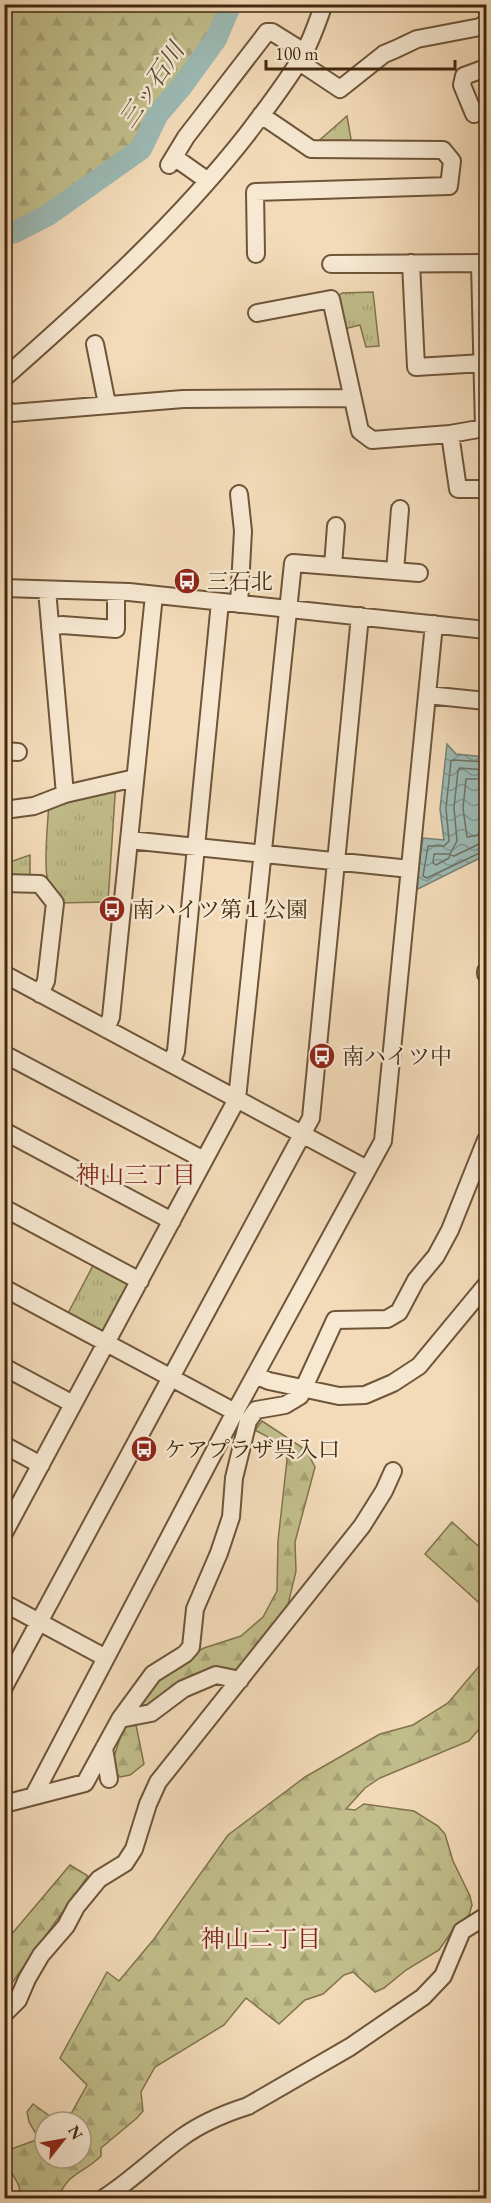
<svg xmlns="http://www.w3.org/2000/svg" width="491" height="2203" viewBox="0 0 491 2203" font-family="'EB Garamond','Noto Serif JP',serif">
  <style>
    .forest { fill: url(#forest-firs); stroke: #82734c; stroke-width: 1.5; fill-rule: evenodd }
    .park { fill: url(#park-tufts); stroke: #82734c; stroke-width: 1.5 }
    .water { fill: url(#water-waves); stroke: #788072; stroke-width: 1.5 }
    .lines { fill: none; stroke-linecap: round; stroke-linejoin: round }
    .shore { stroke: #6f7162; stroke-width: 1.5 }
    .river { stroke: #9cbab5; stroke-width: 22 }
    .minor-casing { stroke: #6e5539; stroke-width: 20 }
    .minor { stroke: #f7e8d2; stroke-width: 16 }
    .labels { text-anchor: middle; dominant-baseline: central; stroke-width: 5; stroke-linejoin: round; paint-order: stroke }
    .poi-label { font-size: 22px; fill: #42280e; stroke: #f7e8d2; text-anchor: start }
    .water-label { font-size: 24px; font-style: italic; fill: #584c38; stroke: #f7e8d2 }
    .neighbourhood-label { font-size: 24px; fill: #7a1f14; stroke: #f7e8d2 }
  </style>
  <defs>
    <pattern id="forest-firs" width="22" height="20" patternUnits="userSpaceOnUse" patternTransform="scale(1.5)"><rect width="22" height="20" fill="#c1be8b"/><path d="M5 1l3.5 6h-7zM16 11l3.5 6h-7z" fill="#a7a377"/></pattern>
    <pattern id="park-tufts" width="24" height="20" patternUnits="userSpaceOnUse" patternTransform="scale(1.5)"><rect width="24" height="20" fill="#c1be8b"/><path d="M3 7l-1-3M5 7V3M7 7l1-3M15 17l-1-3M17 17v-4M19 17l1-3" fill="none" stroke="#a7a377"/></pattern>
    <pattern id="water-waves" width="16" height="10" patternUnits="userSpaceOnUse" patternTransform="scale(1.5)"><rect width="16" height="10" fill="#9cbab5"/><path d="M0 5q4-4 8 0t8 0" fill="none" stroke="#819792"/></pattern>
  </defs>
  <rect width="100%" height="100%" fill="#f3dbb9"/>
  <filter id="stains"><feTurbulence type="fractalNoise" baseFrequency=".00333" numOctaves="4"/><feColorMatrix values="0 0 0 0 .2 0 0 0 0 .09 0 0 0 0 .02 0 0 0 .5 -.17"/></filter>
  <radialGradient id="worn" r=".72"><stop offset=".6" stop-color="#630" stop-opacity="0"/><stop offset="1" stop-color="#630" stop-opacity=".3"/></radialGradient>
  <!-- forest -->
  <path class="forest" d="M5 4H229V5L198 58 164 104 132 152 47 211 5 229Z
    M262 1421 306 1450 315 1467 295 1542 296 1571 285 1617 240 1673 220 1671 141 1717 136 1725 144 1764 130 1775 120 1777 113 1770V1760L122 1732 136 1705 163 1670 204 1648 241 1636 263 1617 277 1591 278 1541 287 1460C284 1442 269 1438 255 1430Z
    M452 1522 486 1553V1609L425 1554Z
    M486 1658V1721L469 1741 380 1778 365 1788 346 1809 355 1810 364 1804 414 1811 438 1826 445 1834 453 1861 470 1896 472 1905 469 1915 455 1927 439 1950 406 1970 384 1988 375 1992 353 1972 344 1975 323 1994 305 2000 279 2024 246 1998 224 2025 155 2067 141 2092 143 2111 137 2118 101 2148V2156C83 2174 68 2172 58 2198H20C23 2177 0 2172 11 2149L39 2139 29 2122 27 2112 33 2104 58 2122 67 2121 87 2085 60 2058 107 1972 119 1981 154 1939 228 1835 305 1777 380 1734 413 1725 448 1703ZM45 2122H81V2158H45Z
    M70 1865 88 1876 5 1993V1942Z"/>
  <!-- park -->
  <path class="park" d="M347 116 352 145 313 146Z
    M373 292 379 346 366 347 360 325 340 330 335 299 342 293Z
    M116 781 108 902 55 903C40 884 48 826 49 801Z
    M30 855V883H5L4 864Z
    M97 1258 140 1281 106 1344 65 1319Z"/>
  <!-- water -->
  <path class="water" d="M447 744 456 754 486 757V855L414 891 423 838 444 840 440 809Z"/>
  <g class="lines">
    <!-- shore -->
    <path class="shore" d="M486 762 454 760 451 761 446 808 449 841 444 846H428L423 876 427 878 486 850
      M486 770 460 768 458 770 454 808 457 841 450 854H434L433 863 436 865 449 858 450 855 454 856 479 844 486 843
      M486 779H466L463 808 467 837 486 834"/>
    <!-- river -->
    <path class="river" d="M4 235 15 232 48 215 141 149 158 114 182 86 216 39 231 4"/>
    <defs>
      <path id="minor" d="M485 4 486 7
        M298 61 340 89 384 54 396 49 417 39 480 27 486 23
        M474 114 462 85 464 76 486 68
        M174 157 208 181
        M169 165 186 137 267 32H272L304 52
        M256 254 255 192 449 186 452 161 443 150 311 149 261 115
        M411 263 416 367 483 363
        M331 264 486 263
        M257 313 331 299 360 431 372 440 450 434 484 428 480 263
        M95 344 107 404
        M4 378C91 301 177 224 248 133 268 106 289 80 305 51 313 36 318 20 324 4
        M4 409 12 413 183 399 352 398
        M450 434 458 489H486
        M333 566 336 526
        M395 571 400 509
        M4 588 129 592 486 630
        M47 590 65 794
        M239 604 243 531 239 494
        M50 627 62 625 116 629V592
        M427 695 486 701
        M4 751 18 752
        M4 810 34 806 65 794 135 778
        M129 840 410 869
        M4 883 40 884 55 903 46 981 40 994
        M486 971V974
        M4 974 367 1169
        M106 1029 111 1017 154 595
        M4 1054 204 1160
        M171 1063 176 1051 220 602
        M4 1131 172 1221
        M4 1208 140 1281
        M4 1288 235 1412
        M4 1367 73 1404
        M255 1375 269 1381 339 1396 365 1395 393 1383 419 1366 486 1285
        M4 1445 41 1465
        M4 1533 237 1099 293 563 419 573
        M4 1603 106 1658
        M4 1687 311 1118 360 616
        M120 1719 151 1713 183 1689 216 1675 240 1680
        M104 1748 109 1779
        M34 1795 235 1412 383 1141 434 624
        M4 1804 85 1783 120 1719 153 1674 185 1654 191 1647 195 1609 219 1553 231 1517 234 1478 248 1421 256 1410 285 1405 300 1396 335 1320 387 1319 399 1312 416 1280 436 1256 450 1230 486 1140
        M4 2014 18 2000 27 1979 41 1955 66 1926 76 1907 99 1879 125 1863 134 1849 148 1804 158 1782 362 1526 384 1491 393 1471
        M104 2198C131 2181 155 2157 181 2138 200 2124 226 2113 248 2106L350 2047 423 1997 443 1976 462 1931 486 1916"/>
    </defs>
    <!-- minor casing -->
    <use href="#minor" class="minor-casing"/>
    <!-- minor -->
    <use href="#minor" class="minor"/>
  </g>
  <!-- icons -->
  <defs>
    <symbol id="bus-disc" viewBox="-11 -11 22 22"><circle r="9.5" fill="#8f2418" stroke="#f7e8d2"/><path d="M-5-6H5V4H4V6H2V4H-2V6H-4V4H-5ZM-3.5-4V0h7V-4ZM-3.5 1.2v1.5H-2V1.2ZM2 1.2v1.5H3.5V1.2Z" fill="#fff"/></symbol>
  </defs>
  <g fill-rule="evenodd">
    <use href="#bus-disc" x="172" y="566" width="30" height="30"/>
    <use href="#bus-disc" x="97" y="894" width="30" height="30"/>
    <use href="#bus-disc" x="307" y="1041" width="30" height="30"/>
    <use href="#bus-disc" x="129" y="1434" width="30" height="30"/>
  </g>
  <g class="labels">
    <!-- poi labels -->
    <g class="poi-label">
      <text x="207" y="581">三石北</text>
      <text x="132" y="909">南ハイツ第１公園</text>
      <text x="342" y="1056">南ハイツ中</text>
      <text x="164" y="1449">ケアプラザ呉入口</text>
    </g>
    <!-- water labels -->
    <g class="water-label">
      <text transform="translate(151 85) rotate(-56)">三ッ石川</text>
    </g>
    <!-- neighbourhood labels -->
    <g class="neighbourhood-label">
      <text x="136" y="1174">神山三丁目</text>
      <text x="261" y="1938">神山二丁目</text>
    </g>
  </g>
  <!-- margin -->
  <rect width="491" height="2203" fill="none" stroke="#f3dbb9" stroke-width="24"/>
  <rect x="6" y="6" width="479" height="2191" fill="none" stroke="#42280e" stroke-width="3"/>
  <rect x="12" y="12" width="467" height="2179" fill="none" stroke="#42280e" stroke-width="1.5"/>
  <!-- north arrow -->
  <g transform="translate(63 2140) rotate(59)"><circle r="28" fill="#f7e8d2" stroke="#af9b84" stroke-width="1.5"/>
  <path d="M0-4.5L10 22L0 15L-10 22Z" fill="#8f2418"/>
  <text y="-9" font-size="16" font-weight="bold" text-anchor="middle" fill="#42280e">N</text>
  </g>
  <!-- scale -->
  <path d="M266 60v9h189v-9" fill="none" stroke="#42280e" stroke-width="3"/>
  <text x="275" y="60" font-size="18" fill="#42280e" stroke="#f7e8d2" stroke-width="4.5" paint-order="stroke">100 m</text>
  <rect width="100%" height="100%" filter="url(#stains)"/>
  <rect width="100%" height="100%" fill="url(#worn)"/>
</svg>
